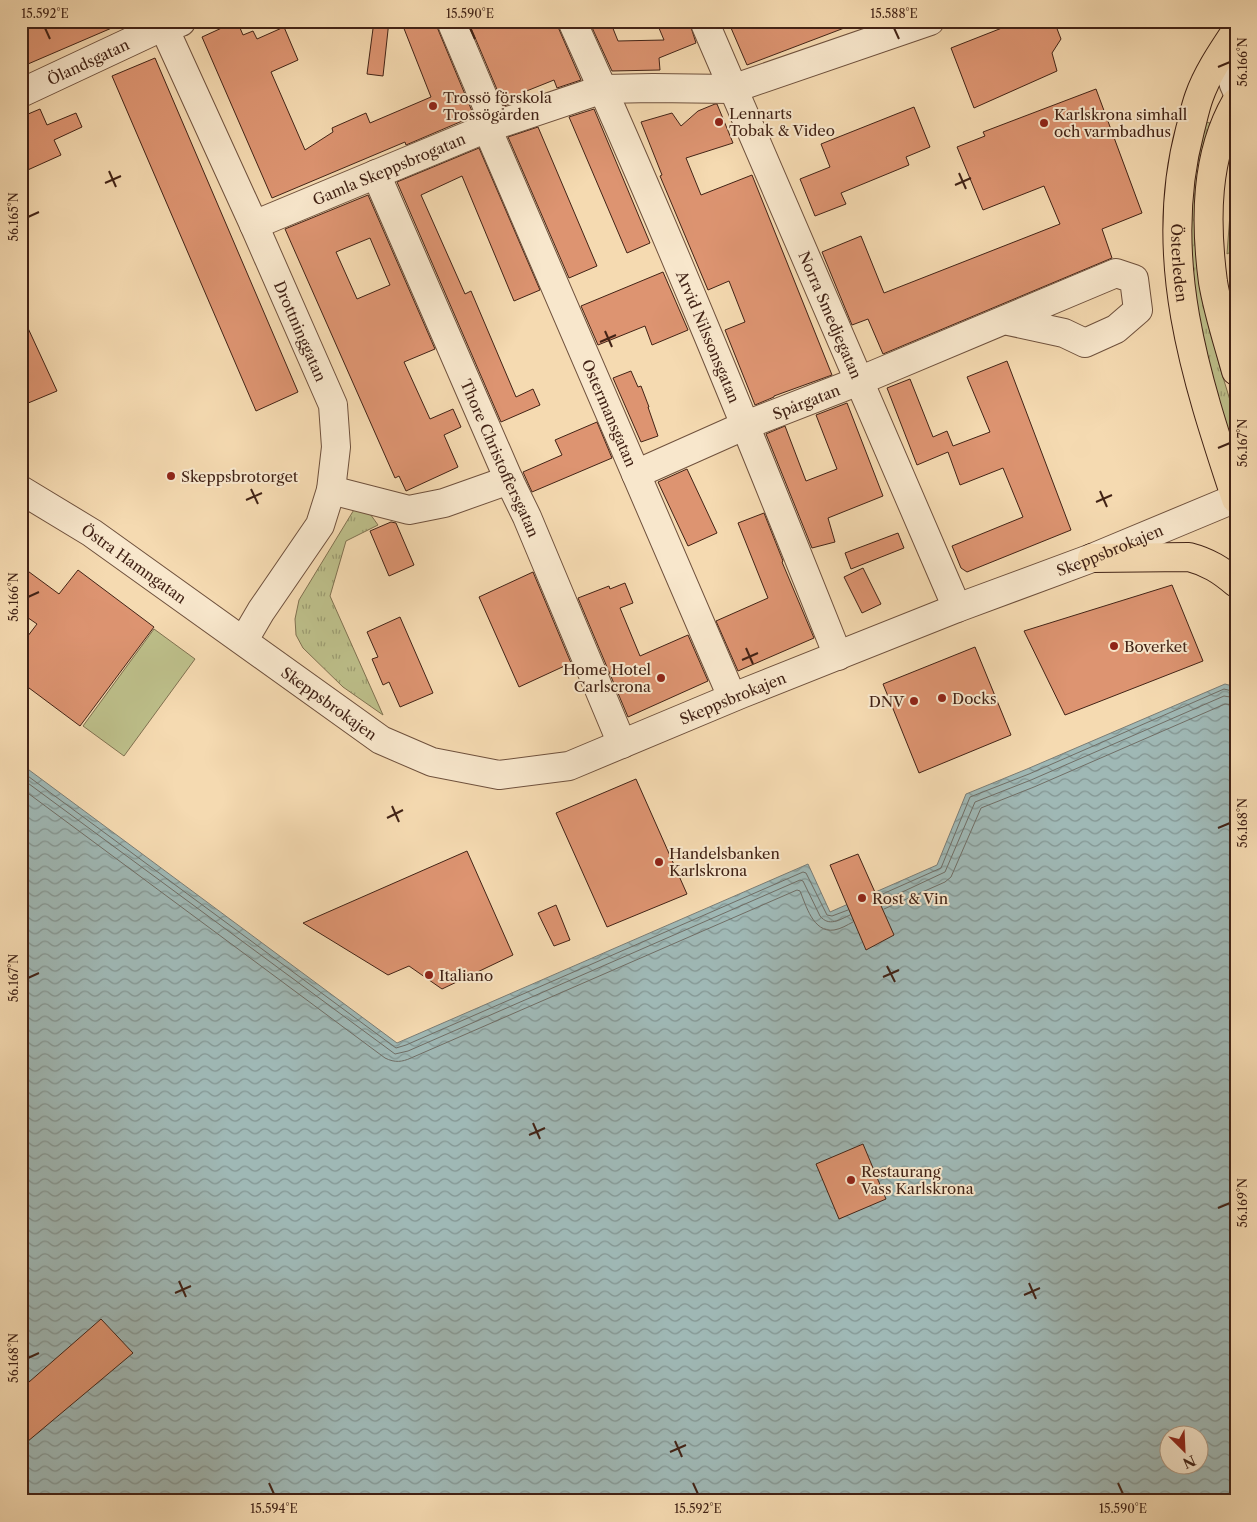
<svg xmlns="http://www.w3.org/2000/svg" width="1257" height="1522" viewBox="0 0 1257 1522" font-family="'Libre Caslon Text',serif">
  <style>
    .grass { fill: url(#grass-tufts); stroke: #807150 }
    .pitch { fill: #bdbf8a; stroke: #807150 }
    .water { fill: url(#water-waves); stroke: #7a7c75; fill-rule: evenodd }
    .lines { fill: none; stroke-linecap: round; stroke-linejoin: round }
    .shore { stroke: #706e66; stroke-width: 1 }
    .building { fill: #dd9471; stroke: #422316; fill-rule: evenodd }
    .minor-casing { stroke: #6f513d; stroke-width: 30 }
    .major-casing { stroke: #422316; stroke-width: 30 }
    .minor { stroke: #f8e7cc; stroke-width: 28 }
    .major { stroke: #f5dab1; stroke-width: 28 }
    .ticks { fill: none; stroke: #422316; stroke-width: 2 }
    .poi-dot { fill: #8f2418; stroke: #f8e7cc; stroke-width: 2 }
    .labels { text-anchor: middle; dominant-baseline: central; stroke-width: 4; stroke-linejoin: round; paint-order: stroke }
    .street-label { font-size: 15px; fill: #422316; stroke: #f8e7cc }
    .poi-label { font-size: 15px; fill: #422316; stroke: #f8e7cc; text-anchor: start }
    .neatline { fill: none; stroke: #422316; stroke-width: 2 }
    .ticks-label { font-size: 12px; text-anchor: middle; fill: #422316 }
  </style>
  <defs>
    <pattern id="grass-tufts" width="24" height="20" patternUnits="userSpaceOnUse" patternTransform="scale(1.25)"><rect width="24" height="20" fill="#bdbf8a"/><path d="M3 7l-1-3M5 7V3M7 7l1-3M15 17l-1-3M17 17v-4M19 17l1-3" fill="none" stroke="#9b9b70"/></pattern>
    <pattern id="water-waves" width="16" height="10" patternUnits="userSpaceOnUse" patternTransform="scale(1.25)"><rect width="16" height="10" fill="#9fb8b5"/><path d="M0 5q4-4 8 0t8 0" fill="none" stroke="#839592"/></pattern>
  </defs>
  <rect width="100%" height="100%" fill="#f5dab1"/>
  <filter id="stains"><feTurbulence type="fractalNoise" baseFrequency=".004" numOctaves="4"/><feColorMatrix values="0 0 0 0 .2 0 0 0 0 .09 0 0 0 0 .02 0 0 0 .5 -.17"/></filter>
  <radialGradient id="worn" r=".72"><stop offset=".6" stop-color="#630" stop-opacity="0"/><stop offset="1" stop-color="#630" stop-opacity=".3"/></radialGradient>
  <!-- grass -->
  <path class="grass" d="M1206 122 1210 123 1201 156 1196 190 1195 242 1203 299 1219 364 1236 420V446L1231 447 1212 390 1189 263V204Z
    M1232 187 1236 191V249L1227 254Z
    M363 504 378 525 346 541 330 596 383 715 343 687 303 648 296 635 295 619 299 600 355 508Z"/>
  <!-- pitch -->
  <path class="pitch" d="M154 629 195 659 124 756 83 726Z"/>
  <!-- water -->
  <path class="water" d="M1225 684 1236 687V1501H21V764L397 1043 808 864 830 912 937 865 966 794 1027 769ZM1170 1434H1200V1464H1170Z"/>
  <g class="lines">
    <!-- shore -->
    <path class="shore" d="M21 771 396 1048 406 1045 803 872 806 873 827 915 832 916 848 910
      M21 778 395 1054 408 1051 800 880 803 881 820 916C829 927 839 920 850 915
      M21 788 385 1058C395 1063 402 1062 411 1058L797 890 800 891C806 905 813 933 834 930 841 929 847 925 853 922
      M878 896 941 868 970 797 1029 774 1224 689 1236 692
      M881 902 945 872 975 802 1031 780 1224 696 1236 698
      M884 909 945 882 951 877 981 808 1034 787 1225 704 1236 705"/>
  </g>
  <!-- building -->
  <path class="building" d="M44 21H128L21 67V32Z
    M237 21 243 35 253 31 257 39 284 27 298 60 271 72 305 150 333 132 332 128 366 113 370 123 431 97 401 21H436L437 27 474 116 406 145 405 142 272 198 202 37Z
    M374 21H389L383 76 367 74Z
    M468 21H557L558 27 581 80 557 88 554 80 524 92 526 98 504 106Z
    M589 21H610L618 41 664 40 656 21H689L696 43 659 58 660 70 612 71Z
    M728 21H860V22L747 65Z
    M1006 21H1054L1061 39 1052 53 1057 71 974 108 951 48 1007 26Z
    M155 58 298 392 256 411 112 76Z
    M1096 89 1142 213 1102 229 1112 258 883 354 868 319 852 325 822 252 861 236 884 293 1060 224 1044 186 983 210 957 147 985 136 983 132Z
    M715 104H717L733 143 686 158 701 195 752 175 832 375 774 396V397L755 405 725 330 745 322 729 281 708 290 660 176 662 175 641 122 672 113 681 126 698 111Z
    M914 107 930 147 906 157 909 165 841 193 846 204 815 216 800 179 830 167 821 144Z
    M40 109 47 125 76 113 82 127 54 140 61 155 21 173V117Z
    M594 109 650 243 627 253 569 117Z
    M538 127 597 266 569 278 508 137Z
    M479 148 540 290 514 301 462 176 421 195 465 294 471 291 516 397 533 389 540 405 501 422 397 182Z
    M368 195 435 349 404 362 430 419 453 409 461 427 444 435 458 467 406 491 399 476 395 478 285 229ZM370 238 390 285 357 299 336 252Z
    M663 272 688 330 652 345 645 326 598 345 581 306Z
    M21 313 57 391 21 406Z
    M1007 361 1071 530 967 572 961 568 952 546 1023 517 1003 468 960 485 948 452 917 465 887 388 910 379 933 437 947 431 953 446 990 432 967 377Z
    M631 371 638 387 641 386 649 407H648L658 436 641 442 613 378Z
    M847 403 883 496 828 518 835 542 812 548 766 434 785 426 806 481 837 469 816 415Z
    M597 422 612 458 532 492 523 472 562 455 555 440Z
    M687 469 717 533 688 546 658 482Z
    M764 513 783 561 782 562 814 638 738 671 716 621 768 598 738 523Z
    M391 522 396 523 414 565 389 576 370 531Z
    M898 533 904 548 851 569 845 553Z
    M21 566 59 594 78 570 154 627 80 726 21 682V645L37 624 21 613Z
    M863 568 881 604 862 613 844 577Z
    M533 572 571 663 519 687 479 597Z
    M625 583 633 603 620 608 640 656 688 635 708 681 628 717 578 598 609 586 610 589Z
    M1172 585 1203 661 1065 715 1024 631Z
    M400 617 433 693 400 707 389 682 383 685 372 659 378 657 367 632Z
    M975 647 1011 735 919 773 883 684Z
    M636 779 687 894 607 927 556 813Z
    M467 851 513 955 442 989 409 966 388 975 303 923Z
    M858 854 894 935 866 950 830 865Z
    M556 905 570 940 554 946 538 913Z
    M863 1144 886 1199 839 1219 816 1164Z
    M101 1319 133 1353 21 1447V1389Z"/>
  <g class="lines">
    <defs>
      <g id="minor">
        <path id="s1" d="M161 21 254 225 333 405 336 447 331 490 320 525 261 611 244 640"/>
        <path d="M451 21 495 125"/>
        <path id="s2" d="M572 21C667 230 753 443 838 656"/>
        <path id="s3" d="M704 21 957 608"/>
        <path d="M1236 51C1231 65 1229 76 1236 89"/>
        <path id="s4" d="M21 93 164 26 181 22"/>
        <path id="s5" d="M487 128 732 697"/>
        <path id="s6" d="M376 174 509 480 527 517 622 744"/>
        <path id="s7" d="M254 225 487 128 603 89 653 88 732 89 930 21"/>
        <path id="s8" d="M636 474 746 425 859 381 1116 273 1134 279 1138 310 1116 329 1085 343 1064 333 1004 320"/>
        <path id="s9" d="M21 490 92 533 381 740 432 762 499 775 569 766 741 694 957 608 1092 558 1236 498"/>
        <path d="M331 490 409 510 444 503 509 480"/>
      </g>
      <g id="major">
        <path id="s10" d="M1236 31C1222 52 1207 74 1199 97 1195 108 1193 119 1190 130 1156 258 1196 378 1236 499"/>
        <path d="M1236 102C1205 156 1205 221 1213 282 1218 312 1228 342 1236 371"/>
        <path d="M1092 558 1189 557C1208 562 1221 570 1236 583"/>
      </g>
    </defs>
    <!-- minor casing -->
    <use href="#minor" class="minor-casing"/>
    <!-- major casing -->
    <use href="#major" class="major-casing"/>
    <!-- minor -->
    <use href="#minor" class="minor"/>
    <!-- major -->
    <use href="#major" class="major"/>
  </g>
  <!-- ticks -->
  <path class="ticks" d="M45 28 50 39M470 28 475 39M894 28 899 39M1218 67 1230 62M109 171 116 187M959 173 966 189M105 183 121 176M955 185 971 178M28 217 39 212M605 331 612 347M600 342 616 335M1218 448 1230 443M251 489 258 504M1100 491 1107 507M246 500 262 493M1096 502 1112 495M28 597 39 592M746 648 753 664M742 660 758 653M392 806 399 822M387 818 403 810M1218 828 1230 823M887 966 895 982M883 977 899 970M28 978 39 973M533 1123 540 1139M529 1135 545 1128M1218 1208 1230 1203M179 1281 186 1297M1029 1283 1036 1299M175 1293 191 1286M1024 1295 1040 1288M28 1358 39 1353M675 1441 682 1457M670 1452 686 1445M269 1483 274 1494M693 1483 698 1494M1118 1483 1123 1494"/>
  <!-- markers -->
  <g class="poi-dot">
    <circle cx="433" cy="106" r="5"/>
    <circle cx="719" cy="122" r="5"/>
    <circle cx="1044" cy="123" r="5"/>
    <circle cx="171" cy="476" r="5"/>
    <circle cx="1114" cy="646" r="5"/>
    <circle cx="661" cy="678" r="5"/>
    <circle cx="942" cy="698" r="5"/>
    <circle cx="914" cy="701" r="5"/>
    <circle cx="659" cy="862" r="5"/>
    <circle cx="862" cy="898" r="5"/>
    <circle cx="429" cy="975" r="5"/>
    <circle cx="851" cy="1180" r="5"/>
  </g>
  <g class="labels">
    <!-- street labels -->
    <g class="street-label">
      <text stroke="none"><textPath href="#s4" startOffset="74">Ölandsgatan</textPath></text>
      <text stroke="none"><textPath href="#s7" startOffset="146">Gamla Skeppsbrogatan</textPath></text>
      <text stroke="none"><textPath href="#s10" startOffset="244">Österleden</textPath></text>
      <text stroke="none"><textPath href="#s3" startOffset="320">Norra Smedjegatan</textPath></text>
      <text stroke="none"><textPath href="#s1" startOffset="340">Drottninggatan</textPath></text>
      <text stroke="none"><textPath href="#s2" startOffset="344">Arvid Nilssonsgatan</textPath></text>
      <text stroke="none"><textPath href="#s8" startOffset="185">Spårgatan</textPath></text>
      <text stroke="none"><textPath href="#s5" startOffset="310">Ostermansgatan</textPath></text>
      <text stroke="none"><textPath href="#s6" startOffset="310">Thore Christoffersgatan</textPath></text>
      <text stroke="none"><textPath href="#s9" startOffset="1215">Skeppsbrokajen</textPath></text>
      <text stroke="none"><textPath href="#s9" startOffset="135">Östra Hamngatan</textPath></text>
      <text stroke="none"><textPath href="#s9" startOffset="810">Skeppsbrokajen</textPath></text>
      <text stroke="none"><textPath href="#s9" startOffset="375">Skeppsbrokajen</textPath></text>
    </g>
    <!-- poi labels -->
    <g class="poi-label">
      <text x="443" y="97">Trossö förskola<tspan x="443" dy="17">Trossögården</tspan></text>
      <text x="729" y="113">Lennarts<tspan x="729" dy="17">Tobak &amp; Video</tspan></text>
      <text x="1054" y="114">Karlskrona simhall<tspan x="1054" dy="17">och varmbadhus</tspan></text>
      <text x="181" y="476">Skeppsbrotorget</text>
      <text x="1124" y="646">Boverket</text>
      <text x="651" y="669" text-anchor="end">Home Hotel<tspan x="651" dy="17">Carlscrona</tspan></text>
      <text x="952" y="698">Docks</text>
      <text x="904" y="701" text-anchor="end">DNV</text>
      <text x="669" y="853">Handelsbanken<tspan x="669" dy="17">Karlskrona</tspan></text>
      <text x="872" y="898">Rost &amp; Vin</text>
      <text x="439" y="975">Italiano</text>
      <text x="861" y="1171">Restaurang<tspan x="861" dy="17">Vass Karlskrona</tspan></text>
    </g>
  </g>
  <!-- margin -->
  <rect width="1257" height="1522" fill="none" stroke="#f5dab1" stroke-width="55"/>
  <!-- north arrow -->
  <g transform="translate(1184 1450) rotate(156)"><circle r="24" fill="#f8e7cc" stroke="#af9983"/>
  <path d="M0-4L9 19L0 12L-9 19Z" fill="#8f2418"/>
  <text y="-8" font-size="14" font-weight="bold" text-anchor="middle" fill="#422316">N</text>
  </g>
  <rect x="28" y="28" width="1202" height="1466" class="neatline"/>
  <g class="ticks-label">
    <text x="45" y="18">15.592°E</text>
    <text x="470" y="18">15.590°E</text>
    <text x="894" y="18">15.588°E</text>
    <text transform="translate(1243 62) rotate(-90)" y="4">56.166°N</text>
    <text transform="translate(14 217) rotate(-90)" y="4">56.165°N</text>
    <text transform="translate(1243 443) rotate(-90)" y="4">56.167°N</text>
    <text transform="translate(14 597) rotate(-90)" y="4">56.166°N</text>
    <text transform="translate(1243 823) rotate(-90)" y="4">56.168°N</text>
    <text transform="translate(14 978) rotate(-90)" y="4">56.167°N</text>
    <text transform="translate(1243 1203) rotate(-90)" y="4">56.169°N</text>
    <text transform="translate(14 1358) rotate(-90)" y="4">56.168°N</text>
    <text x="274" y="1513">15.594°E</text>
    <text x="698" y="1513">15.592°E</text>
    <text x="1123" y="1513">15.590°E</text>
  </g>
  <rect width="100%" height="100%" filter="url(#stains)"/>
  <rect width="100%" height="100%" fill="url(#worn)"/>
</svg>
